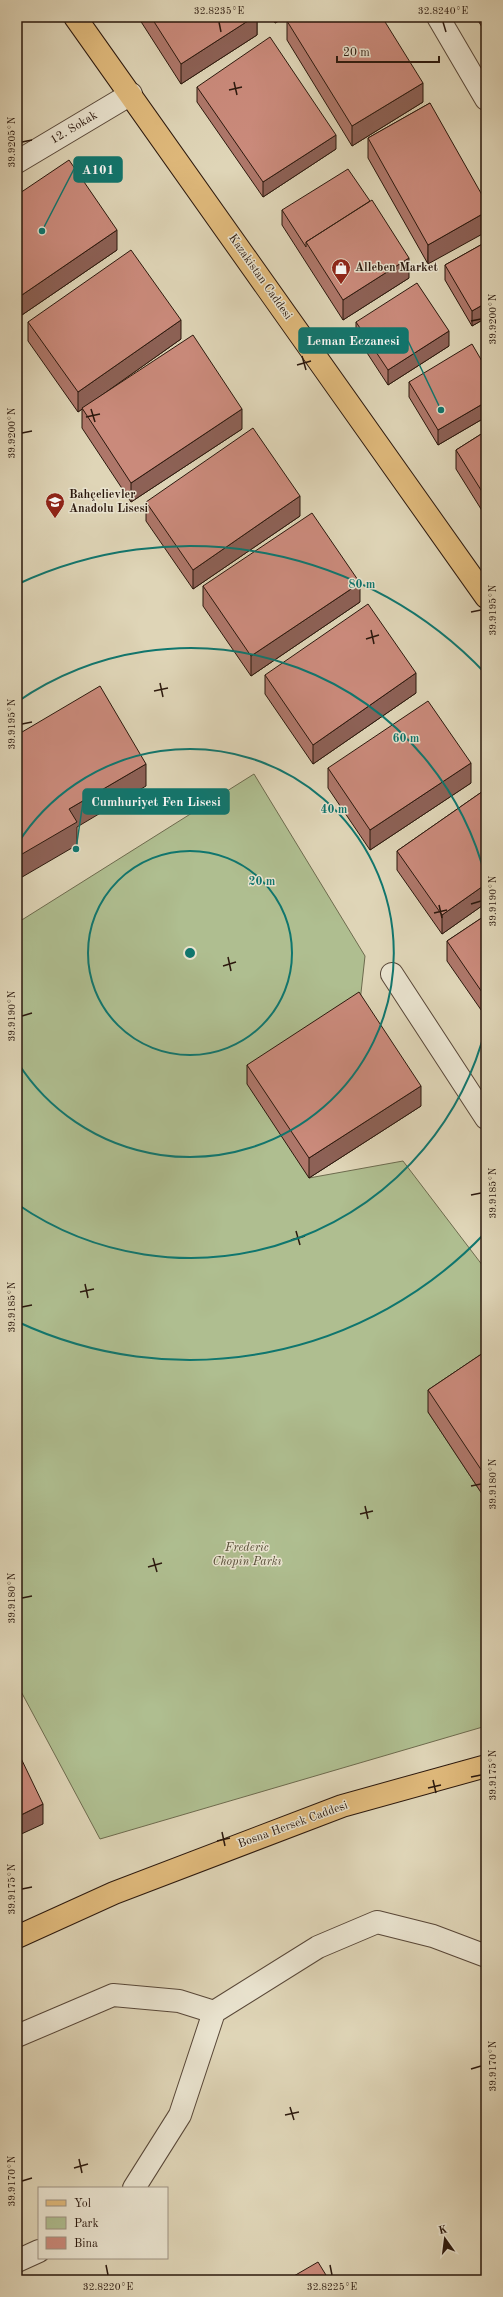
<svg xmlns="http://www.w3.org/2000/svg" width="503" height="2297" viewBox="0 0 503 2297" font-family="'Old Standard TT',serif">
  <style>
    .green { fill: #afbe90; stroke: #6d6b4e }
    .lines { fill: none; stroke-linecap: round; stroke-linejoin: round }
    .minor-casing { stroke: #584738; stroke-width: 24 }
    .major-casing { stroke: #2b180d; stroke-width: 24 }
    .minor { stroke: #eae4d0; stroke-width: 22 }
    .major { stroke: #e0ba7c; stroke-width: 22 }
    .wall { fill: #ae776a; stroke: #2b180d }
    .shaded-wall { fill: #8d6156; stroke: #2b180d }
    .building { fill: #ca8a7b; stroke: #2b180d }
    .ticks { fill: none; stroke: #2b180d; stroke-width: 1.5 }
    .ring { fill: none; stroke: #0f766e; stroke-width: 2 }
    .labels { text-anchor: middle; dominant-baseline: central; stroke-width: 3; stroke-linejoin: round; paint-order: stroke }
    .street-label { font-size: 12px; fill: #2b180d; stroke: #eae4d0 }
    .poi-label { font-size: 12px; font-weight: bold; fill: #2b180d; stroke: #eae4d0; text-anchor: start }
    .park-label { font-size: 12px; font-style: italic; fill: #534a34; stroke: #eae4d0 }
    .centre { fill: #0f766e; stroke: #eae4d0; stroke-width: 2 }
    .ring-label { font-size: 12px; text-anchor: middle; font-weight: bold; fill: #0f766e; stroke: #eae4d0; stroke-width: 3; stroke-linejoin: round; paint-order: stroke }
    .leader { fill: none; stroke: #0f766e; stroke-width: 1.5 }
    .callout-dot { fill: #0f766e; stroke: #eae4d0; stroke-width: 1.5 }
    .callout { fill: #0f766e; stroke: #0f766e; stroke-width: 1.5 }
    .callout-label { font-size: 13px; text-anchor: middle; font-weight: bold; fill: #fff }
    .neatline { fill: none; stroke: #2b180d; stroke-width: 1.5 }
    .ticks-label { font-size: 10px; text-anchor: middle; fill: #2b180d }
  </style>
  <rect width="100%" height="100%" fill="#dfd5b7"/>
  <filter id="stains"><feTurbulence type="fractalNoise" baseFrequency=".005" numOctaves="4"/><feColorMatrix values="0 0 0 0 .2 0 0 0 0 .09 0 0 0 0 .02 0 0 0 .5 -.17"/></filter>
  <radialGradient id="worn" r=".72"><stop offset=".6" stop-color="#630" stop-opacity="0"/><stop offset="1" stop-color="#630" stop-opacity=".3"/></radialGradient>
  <!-- green -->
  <path class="green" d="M254 774 365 956 359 1011 309 1178 403 1161 486 1270V1374L428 1412 486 1500V1726L100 1839 17 1684V923Z"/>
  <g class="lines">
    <defs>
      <path id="minor" d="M438 17 486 99
        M17 162 131 94
        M392 974 486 1118
        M17 2036 113 1995 179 2001 214 2012
        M134 2188 180 2115 214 2012 318 1947 377 1922 433 1936 486 1956
        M17 2261 39 2251"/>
      <path id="major" d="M75 17 486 597
        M17 1937 114 1893 342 1806 486 1766"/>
    </defs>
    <!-- minor casing -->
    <use href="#minor" class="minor-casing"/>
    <!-- major casing -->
    <use href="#major" class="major-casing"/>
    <!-- minor -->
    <use href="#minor" class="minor"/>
    <!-- major -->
    <use href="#major" class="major"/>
  </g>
  <!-- wall -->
  <path class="wall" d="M138 17H257V35L181 84Z
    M272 17H286L275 23Z
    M476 17H486V34Z
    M287 21 423 102 352 146 287 40Z
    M197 87 336 149 263 197 197 102Z
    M430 103 428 264 368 158V138Z
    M17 195 117 250 19 317 17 314Z
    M282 210 409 278 343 320 282 225Z
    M486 242V318L472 326 445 280V265Z
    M28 322 181 339 102 395 242 429 131 502 82 428V409L78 412 28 341Z
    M356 322 449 346 388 385 356 336Z
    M486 331V356L482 348V334Z
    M486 368V417L438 445 409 397V382Z
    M486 431V517L456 469V450Z
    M146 502 300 516 193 589 146 521Z
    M203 586 360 602 251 676 203 606Z
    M265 675 416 693 313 764 265 694Z
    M328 768 471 783 370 850 328 788Z
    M486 789V903L442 934 397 870V851Z
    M486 915V1017L447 961V941Z
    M247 1065 421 1106 309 1178 247 1084Z
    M486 1351V1500L428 1412V1390Z"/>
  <!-- shaded-wall -->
  <path class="shaded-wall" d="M254 17H257V35L181 84V64Z
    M275 17H286L275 23Z
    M423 83V102L352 146V126Z
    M336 135V149L263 197V182Z
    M486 212V232L428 264V245Z
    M117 230V250L19 317V297Z
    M409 258V278L343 320V300Z
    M486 303V318L472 326V311Z
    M181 320V339L78 412V392Z
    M449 331V346L388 385V370Z
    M486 402V417L438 445V430Z
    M242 409V429L131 502V483Z
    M300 496V516L193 589V570Z
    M360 583V602L251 676V656Z
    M416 673V693L313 764V745Z
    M471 763V783L370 850V830Z
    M146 764V786L77 827V845L17 880V857L69 809Z
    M486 884V903L442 934V915Z
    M421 1086V1106L309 1178V1158Z
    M43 1804V1824L17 1836V1817Z"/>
  <!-- building -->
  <path class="building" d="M151 17H254L181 64Z
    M293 17H382L423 83 352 126 287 21Z
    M270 37 336 135 263 182 197 87Z
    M430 103 486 202V212L428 245 368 138Z
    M69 160 117 230 19 297 17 295V195Z
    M348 169 370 201 306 242V247L282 210Z
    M372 200 409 258 343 300 306 242Z
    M486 242V303L472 311 445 265Z
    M131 250 181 320 78 392 28 322Z
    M417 283 449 331 388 370 356 322Z
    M486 331V341L482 334Z
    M193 335 242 409 131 483 82 408Z
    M472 344 486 368V402L438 430 409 382Z
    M253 428 300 496 193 570 146 502Z
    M486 431V498L456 450Z
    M312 513 360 583 251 656 203 586Z
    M368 604 416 673 313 745 265 675Z
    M100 686 146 764 69 809 77 822 17 857V735Z
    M428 701 471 763 370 830 328 768Z
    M486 789V884L442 915 397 851Z
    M486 915V998L447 941Z
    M359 992 421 1086 309 1158 247 1065Z
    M486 1351V1477L428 1390Z
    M17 1750 43 1804 17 1817Z
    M318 2262 329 2280H287Z"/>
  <!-- ticks -->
  <path class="ticks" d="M219 22 221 32M443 22 446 32M234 82 237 95M229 90 242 87M22 142 32 140M471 321 481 319M302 356 306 370M297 365 311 361M91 409 95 422M86 417 100 414M22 433 32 431M471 612 481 610M371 630 374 644M366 639 379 635M160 683 163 697M154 691 168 688M22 724 32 722M471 904 481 901M439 905 442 918M434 913 447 910M228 957 231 971M223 966 236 962M22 1016 32 1013M471 1195 481 1193M296 1231 300 1245M291 1240 305 1236M85 1284 88 1298M80 1292 94 1289M22 1307 32 1305M471 1486 481 1484M365 1506 368 1519M360 1514 373 1511M153 1558 157 1572M148 1567 162 1563M22 1598 32 1596M471 1777 481 1775M433 1780 436 1793M428 1788 441 1785M222 1832 225 1846M217 1841 230 1838M22 1889 32 1887M471 2069 481 2066M290 2107 294 2120M285 2115 299 2112M79 2159 82 2173M74 2168 88 2164M22 2181 32 2178M106 2265 108 2275M330 2265 332 2275"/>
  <!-- distance rings -->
  <g class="ring">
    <circle cx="190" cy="953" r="102"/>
    <path d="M18 843A204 204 0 1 1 18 1063"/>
    <path d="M486 1027A305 305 0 0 1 17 1204M17 702A305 305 0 0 1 486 879"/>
    <path d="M485 1233A407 407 0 0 1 18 1322M18 584A407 407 0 0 1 485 673"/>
  </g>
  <!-- icons -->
  <defs>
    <symbol id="shop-pin" viewBox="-11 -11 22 30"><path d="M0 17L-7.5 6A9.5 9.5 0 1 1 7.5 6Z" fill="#8f2418" stroke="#eae4d0"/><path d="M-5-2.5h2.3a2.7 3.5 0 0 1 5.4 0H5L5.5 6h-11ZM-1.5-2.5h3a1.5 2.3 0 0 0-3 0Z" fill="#fff"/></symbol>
    <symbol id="school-pin" viewBox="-11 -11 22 30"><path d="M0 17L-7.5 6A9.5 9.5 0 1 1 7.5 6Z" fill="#8f2418" stroke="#eae4d0"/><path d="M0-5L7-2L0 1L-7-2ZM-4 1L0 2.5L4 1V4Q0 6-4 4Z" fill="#fff"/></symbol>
  </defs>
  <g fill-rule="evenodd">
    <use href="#shop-pin" x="330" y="257" width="22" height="30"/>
    <use href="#school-pin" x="44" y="491" width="22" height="30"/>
  </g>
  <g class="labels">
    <!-- street labels -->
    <g class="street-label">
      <text transform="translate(74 128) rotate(-31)">12. Sokak</text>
      <text transform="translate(260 277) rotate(55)">Kazakistan Caddesi</text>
      <text transform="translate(293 1825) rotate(-20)">Bosna Hersek Caddesi</text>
    </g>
    <!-- poi labels -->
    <g class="poi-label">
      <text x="355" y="268">Alleben Market</text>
      <text x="69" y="495">Bahçelievler<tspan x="69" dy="14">Anadolu Lisesi</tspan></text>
    </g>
    <!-- park labels -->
    <g class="park-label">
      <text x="247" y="1548">Frederic<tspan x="247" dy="14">Chopin Parkı</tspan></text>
    </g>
  </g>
  <circle cx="190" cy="953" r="6" class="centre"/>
  <g class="ring-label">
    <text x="362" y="588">80 m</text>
    <text x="406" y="742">60 m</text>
    <text x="334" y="813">40 m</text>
    <text x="262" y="885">20 m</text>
  </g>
  <!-- callouts -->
  <path class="leader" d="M42 231L74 169M441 410L408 341M76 849L83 802"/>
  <g class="callout-dot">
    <circle cx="42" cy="231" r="4"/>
    <circle cx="441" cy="410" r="4"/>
    <circle cx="76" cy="849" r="4"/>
  </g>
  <g class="callout">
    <rect x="74" y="157" width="48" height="25" rx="4"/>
    <rect x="299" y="328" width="109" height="25" rx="4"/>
    <rect x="83" y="789" width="146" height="25" rx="4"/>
  </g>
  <g class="callout-label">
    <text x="98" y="174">A101</text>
    <text x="353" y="345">Leman Eczanesi</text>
    <text x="156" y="806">Cumhuriyet Fen Lisesi</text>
  </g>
  <!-- margin -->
  <rect width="503" height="2297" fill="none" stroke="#dfd5b7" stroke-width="44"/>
  <!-- legend -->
  <rect x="38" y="2187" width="130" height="72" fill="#eae4d0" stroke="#9e9282"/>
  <rect x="46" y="2200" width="20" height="6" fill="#e0ba7c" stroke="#9e9282"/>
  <text x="74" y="2207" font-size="12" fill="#2b180d">Yol</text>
  <rect x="46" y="2217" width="20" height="12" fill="#afbe90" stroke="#9e9282"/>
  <text x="74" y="2227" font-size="12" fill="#2b180d">Park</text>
  <rect x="46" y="2237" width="20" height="12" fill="#ca8a7b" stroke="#9e9282"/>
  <text x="74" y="2247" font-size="12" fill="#2b180d">Bina</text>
  <!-- north arrow -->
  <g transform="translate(445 2239) rotate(346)" stroke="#eae4d0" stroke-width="3" paint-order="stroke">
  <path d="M0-3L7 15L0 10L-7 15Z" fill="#2b180d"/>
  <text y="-6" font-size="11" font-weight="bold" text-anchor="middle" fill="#2b180d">K</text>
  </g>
  <!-- scale -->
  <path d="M337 56v6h102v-6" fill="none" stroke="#2b180d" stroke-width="2"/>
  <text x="343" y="56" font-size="12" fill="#2b180d" stroke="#eae4d0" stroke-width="3" paint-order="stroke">20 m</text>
  <rect x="22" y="22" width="459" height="2253" class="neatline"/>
  <g class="ticks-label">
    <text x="219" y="14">32.8235°E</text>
    <text x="443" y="14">32.8240°E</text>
    <text transform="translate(11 142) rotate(-90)" y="4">39.9205°N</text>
    <text transform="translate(492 319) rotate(-90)" y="4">39.9200°N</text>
    <text transform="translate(11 433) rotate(-90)" y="4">39.9200°N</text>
    <text transform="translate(492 610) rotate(-90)" y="4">39.9195°N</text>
    <text transform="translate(11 724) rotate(-90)" y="4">39.9195°N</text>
    <text transform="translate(492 901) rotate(-90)" y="4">39.9190°N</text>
    <text transform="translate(11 1016) rotate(-90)" y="4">39.9190°N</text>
    <text transform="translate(492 1193) rotate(-90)" y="4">39.9185°N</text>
    <text transform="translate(11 1307) rotate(-90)" y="4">39.9185°N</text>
    <text transform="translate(492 1484) rotate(-90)" y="4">39.9180°N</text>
    <text transform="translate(11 1598) rotate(-90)" y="4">39.9180°N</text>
    <text transform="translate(492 1775) rotate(-90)" y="4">39.9175°N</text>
    <text transform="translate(11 1889) rotate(-90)" y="4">39.9175°N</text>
    <text transform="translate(492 2066) rotate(-90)" y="4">39.9170°N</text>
    <text transform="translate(11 2181) rotate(-90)" y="4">39.9170°N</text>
    <text x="108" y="2290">32.8220°E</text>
    <text x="332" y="2290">32.8225°E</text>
  </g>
  <rect width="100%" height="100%" filter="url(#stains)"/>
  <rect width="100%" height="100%" fill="url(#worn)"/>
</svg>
